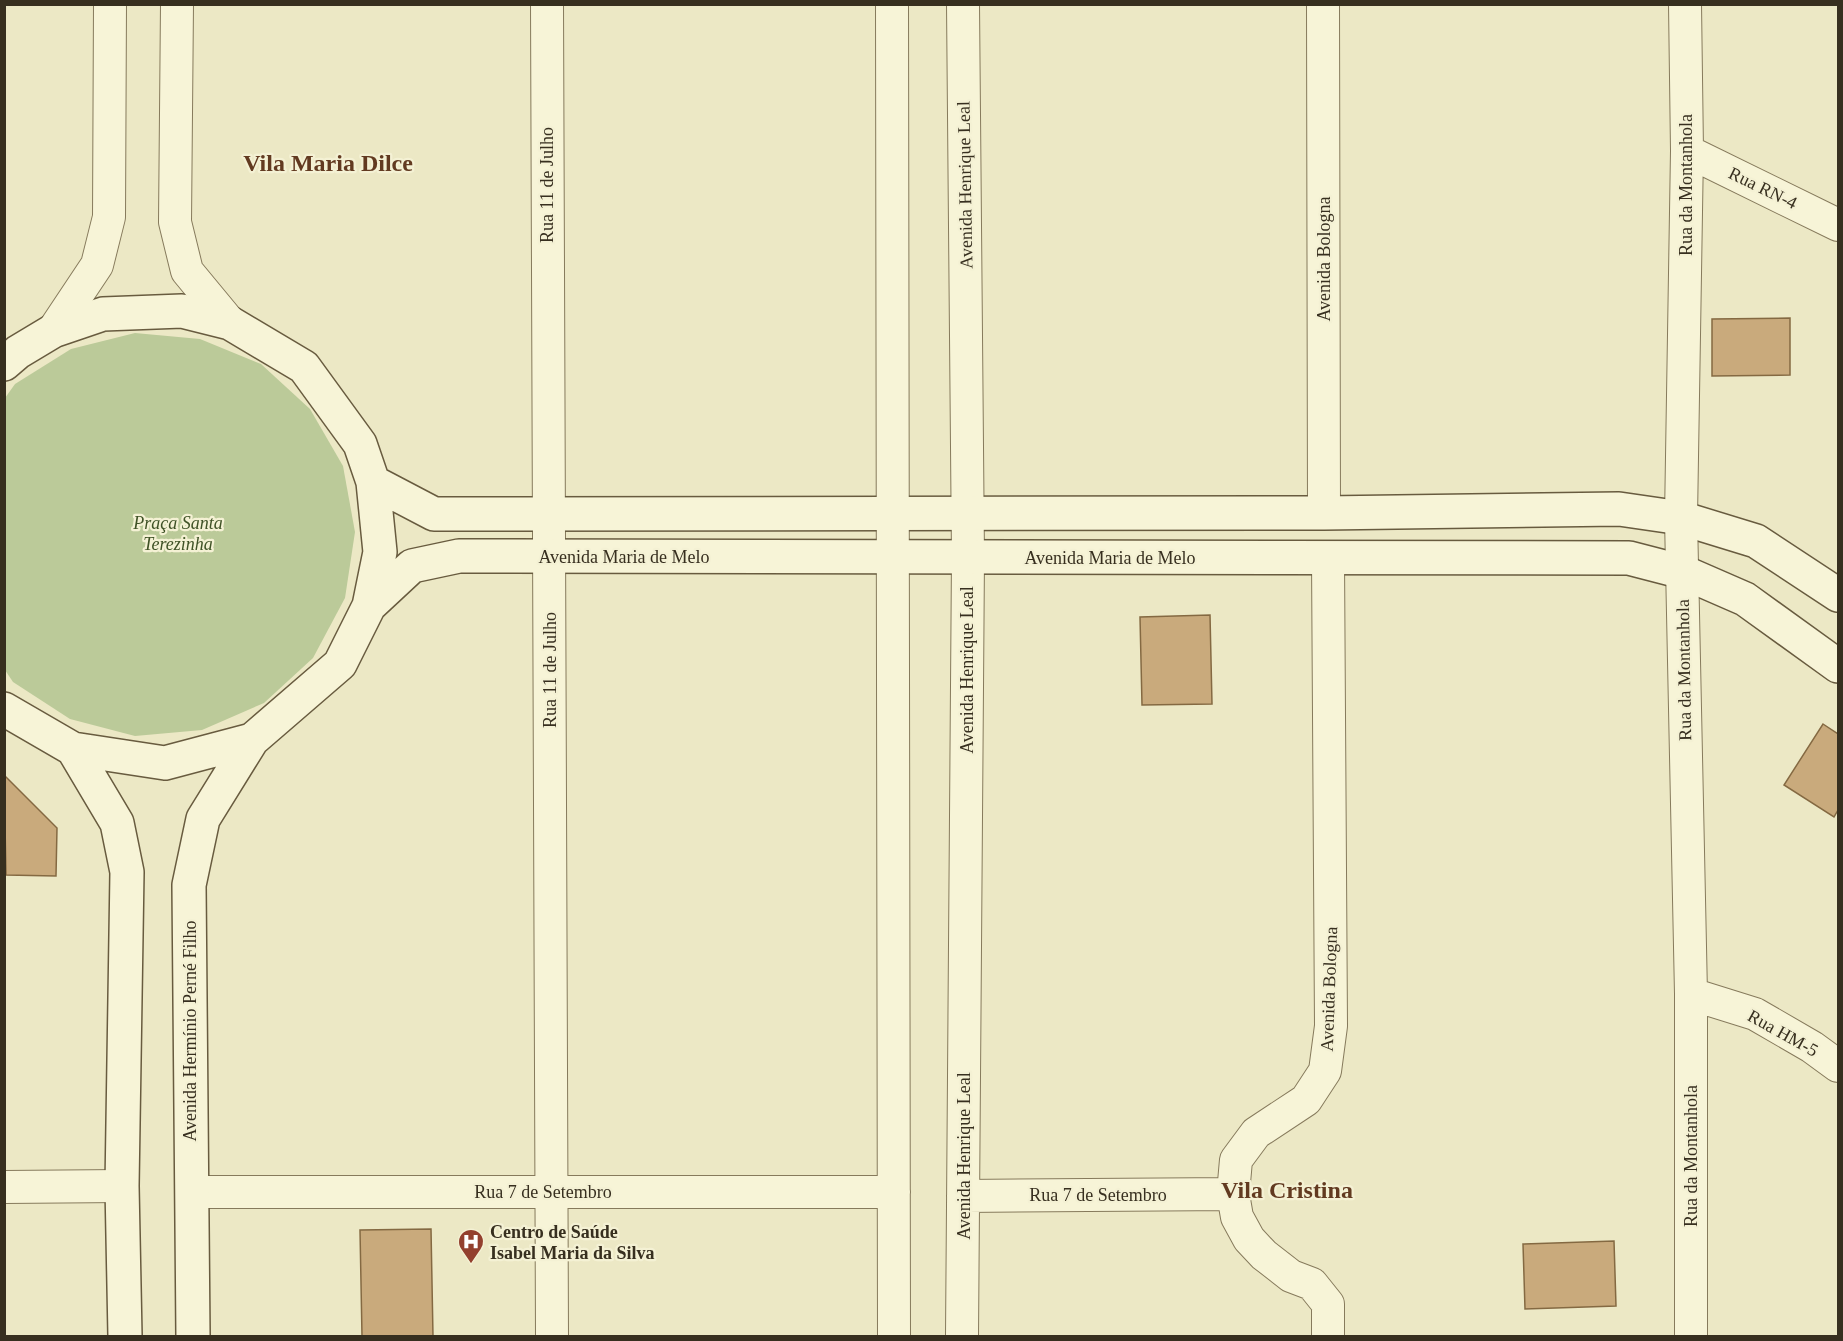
<svg xmlns="http://www.w3.org/2000/svg" width="1843" height="1341" viewBox="0 0 1843 1341" font-family="Georgia,serif">
  <style>
    .green { fill: #bbca99 }
    .building { fill: #c9aa7c; stroke: #846942; stroke-width: 1.5 }
    .lines { fill: none; stroke-linecap: round; stroke-linejoin: round }
    .street-casing { stroke: #867a5c; stroke-width: 34 }
    .secondary-casing { stroke: #685b3f; stroke-width: 36 }
    .street { stroke: #f7f4d7; stroke-width: 32 }
    .secondary { stroke: #f7f4d7; stroke-width: 33 }
    .labels { text-anchor: middle; dominant-baseline: central; stroke-width: 4.5; stroke-linejoin: round; paint-order: stroke }
    .street-label { font-size: 18px; fill: #372f1f; stroke: #f4f1d4 }
    .park-label { font-size: 18px; font-style: italic; fill: #3f5226; stroke: #f4f1d4 }
    .poi-label { font-size: 18px; font-weight: bold; fill: #372f1f; stroke: #f4f1d4; text-anchor: start }
    .district-label { font-size: 24px; font-weight: bold; fill: #623a20; stroke: #f4f1d4 }
  </style>
  <rect width="100%" height="100%" fill="#ece8c5"/>
  <!-- green -->
  <path class="green" d="M135 333 200 339 261 364 310 409 343 466 355 532 345 598 313 658 264 703 202 730 135 736 70 719 13 682 5 670V398L15 384 71 349Z"/>
  <!-- building -->
  <path class="building" d="M1790 318V375L1712 376V319Z
    M1210 615 1212 704 1142 705 1140 617Z
    M1823 724 1838 734V810L1834 817 1784 785Z
    M4 775 57 828 56 876 6 875Z
    M431 1229 433 1336H362L360 1230Z
    M1614 1241 1616 1306 1525 1309 1523 1244Z"/>
  <g class="lines">
    <defs>
      <path id="street" d="M177 4 175 222 187 271 230 323
        M547 4 552 1336
        M892 4 894 1336
        M1323 4 1324 513
        M1685 4 1687 151 1681 518 1691 994V1336
        M1687 151 1838 225
        M53 331 97 265 109 217 110 4
        M1328 559 1331 1026 1325 1071 1306 1100 1256 1133 1236 1160 1233 1194 1237 1217 1249 1239 1264 1255 1291 1276 1312 1284 1328 1304V1336
        M1691 994 1755 1014 1812 1047 1838 1066
        M4 1187 122 1186
        M192 1192H894
        M963 1196 1233 1194
        M962 1336 968 557 963 4"/>
      <path id="secondary" d="M4 364 18 352 53 331 103 314 182 311 230 323 304 367 360 444 373 482 380 552 369 606 340 664 252 740 165 763 73 749 4 709
        M373 482 434 514 1324 513 1619 509 1681 518 1756 541 1838 595
        M369 606 412 566 459 556 1629 558 1683 572 1745 599 1838 666
        M73 749 117 823 127 872 122 1186 125 1336
        M193 1336 189 885 203 819 252 740"/>
    </defs>
    <!-- street casing -->
    <use href="#street" class="street-casing"/>
    <!-- secondary casing -->
    <use href="#secondary" class="secondary-casing"/>
    <!-- street -->
    <use href="#street" class="street"/>
    <!-- secondary -->
    <use href="#secondary" class="secondary"/>
  </g>
  <!-- icons -->
  <defs>
    <symbol id="hospital-pin" viewBox="-11 -11 22 30"><path d="M0 17L-7.5 6A9.5 9.5 0 1 1 7.5 6Z" fill="#93402e" stroke="#f4f1d4"/><path d="M-5-5h3v3.5h4V-5h3V5h-3V1.5h-4V5h-3Z" fill="#fff"/></symbol>
  </defs>
  <g fill-rule="evenodd">
    <use href="#hospital-pin" x="456" y="1227" width="30" height="40"/>
  </g>
  <g class="labels">
    <!-- street labels -->
    <g class="street-label">
      <text transform="translate(547 185) rotate(-90)">Rua 11 de Julho</text>
      <text transform="translate(965 185) rotate(-91)">Avenida Henrique Leal</text>
      <text transform="translate(1686 185) rotate(-90)">Rua da Montanhola</text>
      <text transform="translate(1763 188) rotate(26)">Rua RN-4</text>
      <text transform="translate(1324 259) rotate(-90)">Avenida Bologna</text>
      <text x="624" y="557">Avenida Maria de Melo</text>
      <text x="1110" y="558">Avenida Maria de Melo</text>
      <text transform="translate(550 670) rotate(-90)">Rua 11 de Julho</text>
      <text transform="translate(967 670) rotate(-90)">Avenida Henrique Leal</text>
      <text transform="translate(1684 670) rotate(-91)">Rua da Montanhola</text>
      <text transform="translate(1329 989) rotate(-88)">Avenida Bologna</text>
      <text transform="translate(190 1031) rotate(-90)">Avenida Hermínio Perné Filho</text>
      <text transform="translate(1783 1033) rotate(29)">Rua HM-5</text>
      <text transform="translate(964 1156) rotate(-90)">Avenida Henrique Leal</text>
      <text transform="translate(1691 1156) rotate(-90)">Rua da Montanhola</text>
      <text x="543" y="1192">Rua 7 de Setembro</text>
      <text x="1098" y="1195">Rua 7 de Setembro</text>
    </g>
    <!-- park labels -->
    <g class="park-label">
      <text x="178" y="523">Praça Santa<tspan x="178" dy="21">Terezinha</tspan></text>
    </g>
    <!-- poi labels -->
    <g class="poi-label">
      <text x="490" y="1232">Centro de Saúde<tspan x="490" dy="21">Isabel Maria da Silva</tspan></text>
    </g>
    <!-- district labels -->
    <g class="district-label">
      <text x="328" y="163">Vila Maria Dilce</text>
      <text x="1287" y="1190">Vila Cristina</text>
    </g>
  </g>
  <!-- border -->
  <rect width="1843" height="1341" fill="none" stroke="#372f1f" stroke-width="12"/>
</svg>
